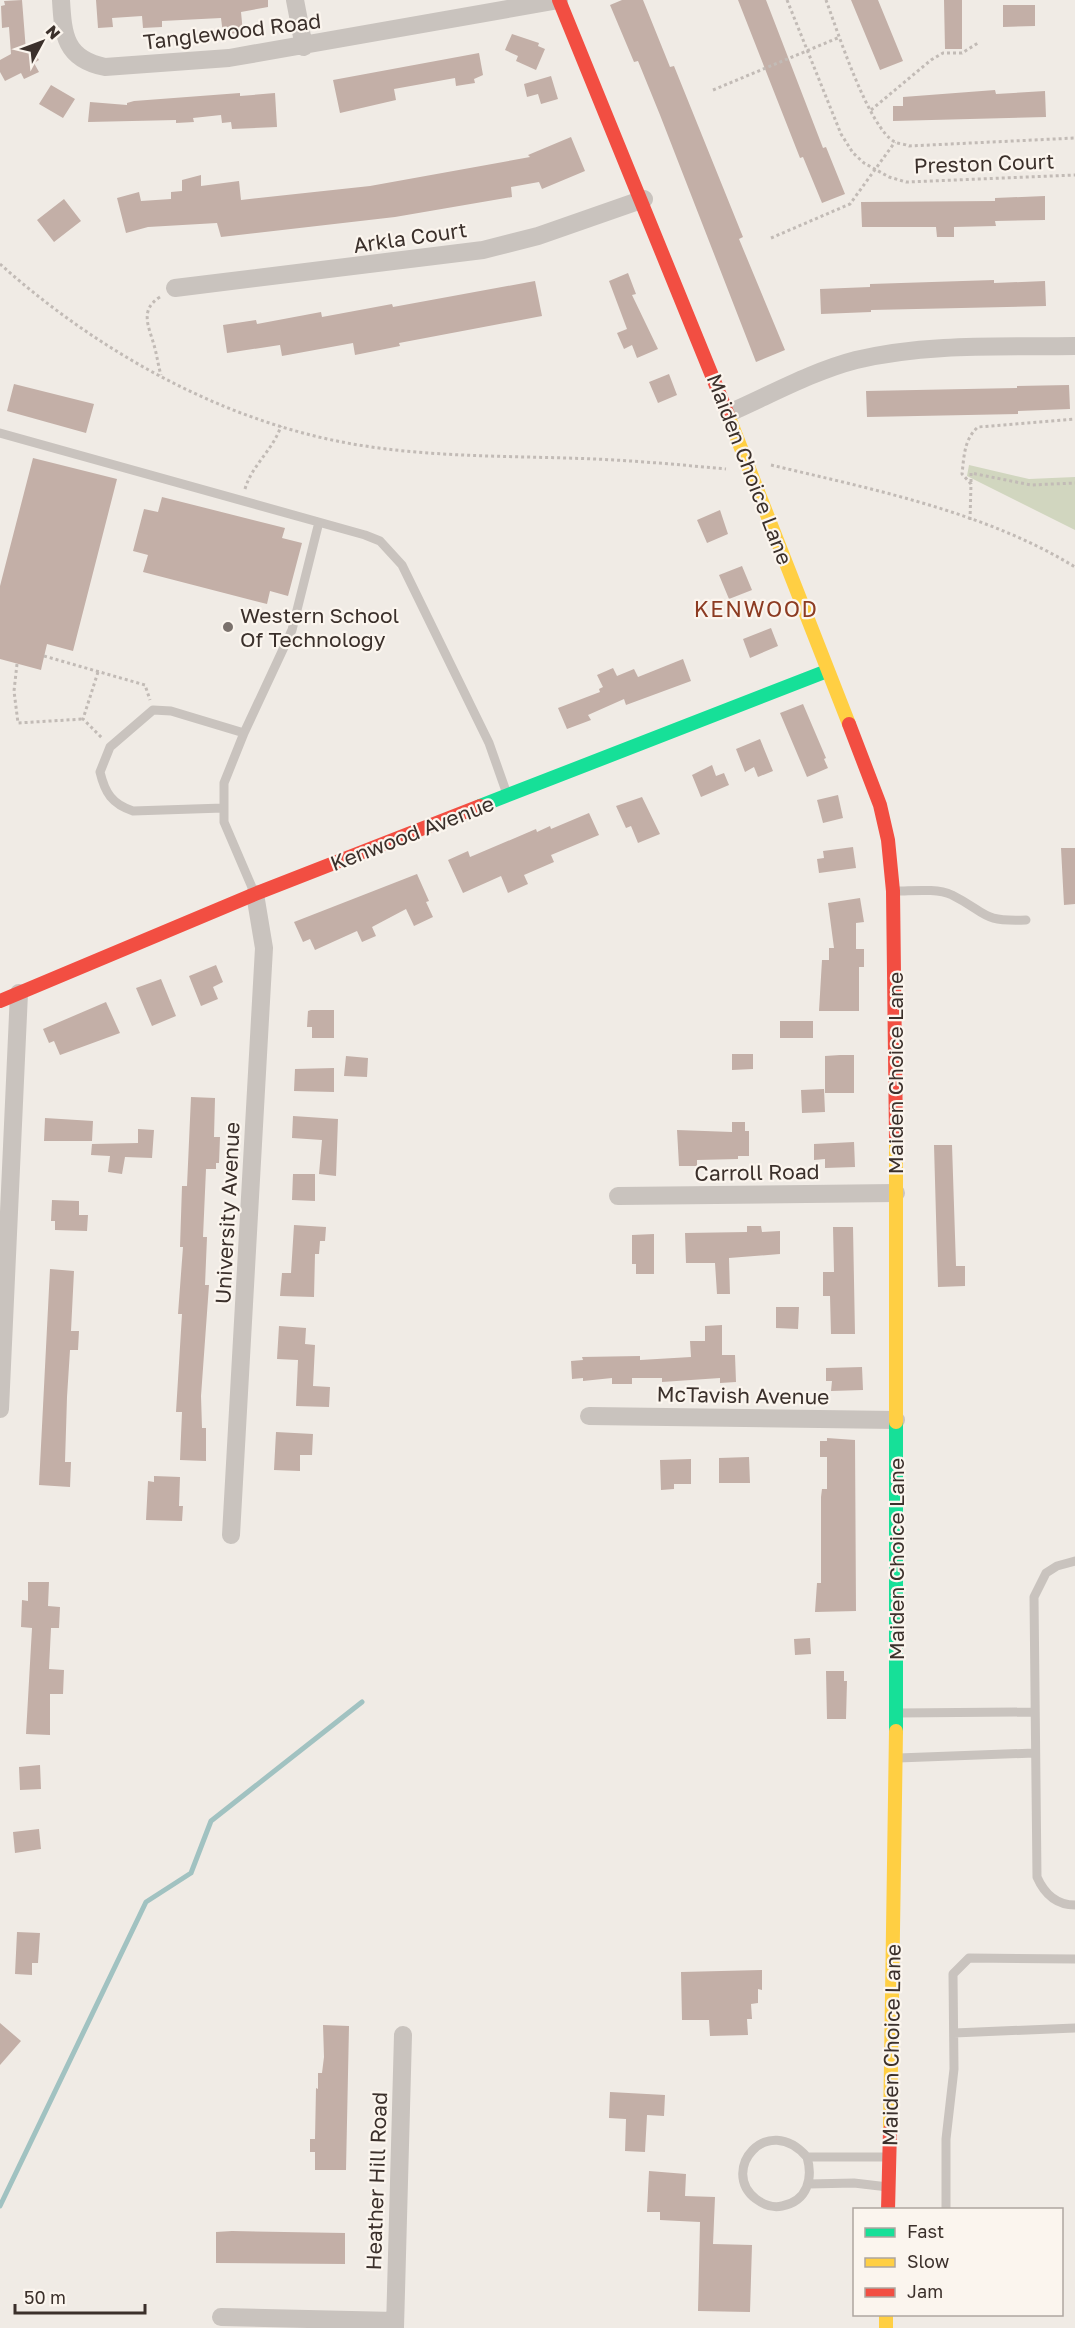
<svg xmlns="http://www.w3.org/2000/svg" width="1075" height="2328" viewBox="0 0 1075 2328" font-family="'Golos Text',sans-serif">
  <style>
    .green { fill: #d1d6bf }
    .lines { fill: none; stroke-linecap: round; stroke-linejoin: round }
    .stream { stroke: #a1c2c1; stroke-width: 5 }
    .building { fill: #c3afa7 }
    .path { stroke: #c2bbb6; stroke-width: 3; stroke-dasharray: 3 3; stroke-linecap: butt }
    .lane { stroke: #c9c3be; stroke-width: 9 }
    .street { stroke: #c9c3be; stroke-width: 18 }
    .fast { stroke: #16e098; stroke-width: 14 }
    .slow { stroke: #ffcf43; stroke-width: 14 }
    .jam { stroke: #f24e42; stroke-width: 14 }
    .poi-dot { fill: #7a716c; stroke: #fbf5ee; stroke-width: 2 }
    .labels { text-anchor: middle; dominant-baseline: central; stroke-width: 4.5; stroke-linejoin: round; paint-order: stroke }
    .street-label { font-size: 21px; fill: #3b302b; stroke: #fbf5ee }
    .poi-label { font-size: 21px; fill: #3b302b; stroke: #fbf5ee; text-anchor: start }
    .neighbourhood-label { font-size: 22px; letter-spacing: 1.5px; fill: #8c3b22; stroke: #fbf5ee }
  </style>
  <rect width="100%" height="100%" fill="#f0ebe5"/>
  <!-- green -->
  <path class="green" d="M969 465 1029 479 1075 477V530L967 476Z"/>
  <g class="lines">
    <!-- stream -->
    <path class="stream" d="M0 2206 146 1902 191 1873 211 1821 362 1702"/>
  </g>
  <!-- building -->
  <path class="building" d="M22 0 26 51 32 48 39 60 34 63 39 72 24 79 21 73 5 81 0 72V60L11 54 9 27 2 28 1 6 5 5 4 1Z
    M96 0H268V7L241 12 243 33 223 34 221 18 162 21V27L143 28 142 16 112 18 113 27 98 28Z
    M622 0H643L670 67 674 66 743 237 739 239 785 350 756 362 660 115 638 61 634 62 610 5Z
    M738 0H766L823 148 826 147 845 194 822 203 803 157 800 158Z
    M851 0H878L903 61 880 70Z
    M944 0H962V49H945Z
    M1003 5H1035V26L1003 27Z
    M512 34 539 43 538 46 545 49 536 70 516 61 518 56 505 50Z
    M479 53 483 75 474 79 475 83 456 86 455 78 394 89 396 100 340 113 333 80Z
    M551 76 558 99 541 104 538 94 527 97 524 84Z
    M51 85 75 99 63 118 39 104Z
    M995 90 996 94 1045 91 1046 117 893 121V106H903V97Z
    M240 93V96L275 93 277 127 232 129 231 122 222 123 221 115 193 118 194 122 176 123V120L88 122 90 102 127 105V103L134 101Z
    M571 137 585 171 542 189 539 182 511 187 512 197 395 217 221 237 217 223 148 227 126 233 117 198 139 192 141 201 171 199V192L182 191V180L201 175V186L239 181 241 200 370 186 530 157 528 155Z
    M1045 196V220L995 221 996 226 954 227V237H937L936 227H862L861 202 995 201V198Z
    M64 199 81 221 54 242 37 220Z
    M628 273 636 294 632 295 658 349 637 358 632 345 624 349 617 333 627 329 609 281Z
    M994 280V283L1045 281 1046 306 871 310V312L821 314 820 289 870 287V284Z
    M535 281 542 316 399 343 400 346 355 355 353 343 282 356 280 345 227 353 223 325 256 320 257 324 321 312 322 317 392 304 393 307Z
    M669 374 677 395 658 403 649 382Z
    M14 384 94 404 86 433 7 411Z
    M1069 385 1070 409 1018 411V414L867 417 866 391 1017 388V386Z
    M33 458 117 479 73 651 47 644 41 670 0 659V586Z
    M162 497 285 528 282 538 302 543 288 596 270 591 267 604 143 572 148 555 133 551 144 509 158 512Z
    M720 510 728 534 707 543 697 520Z
    M742 566 752 590 729 599 719 575Z
    M771 628 778 646 750 658 743 639Z
    M683 659 691 681 626 705 624 699 588 715 591 720 567 729 558 708 600 692 599 689 603 687 597 675 613 668 617 676 634 669 638 677Z
    M803 704 826 758 824 759 828 768 807 777 780 713Z
    M760 739 773 771 758 777 754 767 745 772 736 749Z
    M712 765 716 776 724 773 729 785 701 797 692 775Z
    M838 795 843 818 823 823 817 800Z
    M642 797 660 834 638 843 631 826 626 828 616 806Z
    M589 813 599 835 551 855 554 862 524 875 528 884 508 893 501 876 463 893 448 860 468 851 470 857 536 829 537 832 550 826 551 829Z
    M853 847 856 868 819 873 817 859 824 858 823 851Z
    M1061 848H1075V904L1064 905Z
    M417 874 429 901 426 902 433 917 414 926 406 909 372 927 376 936 362 942 357 931 315 950 310 939 303 942 294 922Z
    M860 898 864 922 856 923V949H864V967H859V1011H819L822 960H829V948H834L828 903Z
    M216 965 223 982 213 987 218 999 201 1006 189 976Z
    M161 979 176 1016 152 1026 136 988Z
    M106 1002 120 1033 60 1055 54 1041 49 1043 43 1029Z
    M311 1010H334V1038H312V1027H307L308 1011Z
    M780 1021H813V1038H780Z
    M732 1054H753V1069L732 1070Z
    M840 1055H854V1093H825V1056Z
    M346 1056 368 1058 367 1077 344 1076Z
    M334 1068V1092L294 1091 295 1069Z
    M824 1089 825 1112 802 1113 801 1090Z
    M191 1097 215 1098 214 1137H220L219 1163H216V1169H206L203 1237H207L205 1285H209L201 1396 202 1428H206V1461L180 1460 182 1412H176L182 1314H178L183 1247H180L182 1186H187Z
    M293 1116 338 1119 336 1176 319 1174 322 1140 292 1138Z
    M45 1118 93 1121 92 1141H44Z
    M732 1122H745V1131H749V1156H738V1159L697 1160V1166H679L677 1130 732 1132Z
    M138 1129 154 1130 152 1158 125 1157 122 1174 108 1172 110 1156 91 1155 92 1144 138 1143Z
    M854 1142 855 1167 825 1168V1159L814 1160V1144Z
    M934 1145H952L956 1266H965V1286L938 1287Z
    M293 1174H315V1201L292 1200Z
    M52 1200 79 1201V1215H88L87 1231 55 1230V1221H51Z
    M294 1225 326 1227 325 1241H320L319 1254H315L314 1297 280 1296 282 1273H291Z
    M747 1226H761L762 1232 780 1231V1254L729 1258 730 1294H717L715 1263H686L685 1233 747 1232Z
    M833 1227H853L855 1334H831L830 1296H823V1272H834Z
    M654 1234V1274H636V1264H632V1235Z
    M50 1269 74 1271 71 1331H79L78 1350H70L67 1397 65 1462H71L70 1487 39 1485Z
    M776 1307H799L798 1329 776 1328Z
    M722 1325V1355H735L736 1382 720 1383V1378L662 1382V1378H632V1384H612V1378L583 1381V1378L572 1379 571 1361 583 1360 582 1357 640 1356V1360L691 1357 690 1341H705V1326Z
    M279 1326 306 1328 305 1344 315 1345 313 1386 330 1387 329 1407 296 1406 298 1360 277 1359Z
    M862 1367 863 1390 831 1391 832 1381H826V1368Z
    M276 1432 313 1434 312 1455H300V1471L274 1470Z
    M827 1438 855 1440 856 1611 815 1612 817 1583H821V1497L822 1489H827V1457H820V1441H827Z
    M749 1457 750 1483H719V1458Z
    M691 1459V1484H674V1489L661 1490 660 1460Z
    M154 1476 180 1477 179 1506H183L182 1521 146 1520 148 1481 154 1482Z
    M28 1582H49L48 1606 60 1607 59 1628H51L49 1669 64 1670 63 1694H50V1735L26 1734 32 1628 21 1627 22 1600 28 1601Z
    M810 1638 811 1654 795 1655 794 1639Z
    M826 1671H844V1681H847L846 1719H827Z
    M40 1765 41 1789 20 1790 19 1767Z
    M39 1829 41 1849 15 1853 13 1832Z
    M17 1932 40 1933 38 1963H32V1975L15 1974Z
    M762 1970V1990L758 1989V2003L751 2004 752 2019H747L748 2035 710 2036 709 2020H682L681 1972Z
    M0 2023 21 2041 0 2065Z
    M323 2025 349 2026 346 2170H315V2152H310V2139H315L316 2088 318 2089V2073H322L324 2057Z
    M610 2092 665 2095 664 2116 647 2115 645 2152 625 2151 626 2119 609 2118Z
    M649 2171 686 2174 685 2196 715 2197 713 2244 752 2245 750 2312 698 2311 700 2222 660 2220V2212H647Z
    M232 2231 345 2233V2264L216 2263V2232Z"/>
  <g class="lines">
    <!-- path -->
    <path class="path" d="M787 0 841 134 853 153 864 163 889 177 906 182 1075 175
      M826 0C837 30 869 129 895 142 899 144 905 144 909 146L1075 138
      M713 90 840 37
      M871 110 931 60 943 53H962L978 43
      M771 238 850 204 895 142
      M0 264C86 341 194 405 307 434 401 459 498 455 595 459 639 461 683 465 726 469
      M160 297C139 310 149 327 154 345 157 355 158 365 161 375
      M771 465C871 489 986 512 1075 567
      M971 482V473L1031 485 1075 483
      M245 489C252 465 273 450 281 426
      M970 520 971 484 962 474C964 457 964 439 978 427L1075 419
      M44 656 145 685 150 700
      M17 664 14 691 18 723 83 719
      M98 672 83 719 102 738"/>
    <!-- lane -->
    <path class="lane" d="M0 433 365 535 380 541 402 565 489 743 507 794
      M223 808 133 811C112 804 105 793 100 772L110 747 153 710 171 711 244 733
      M896 891C913 891 936 888 952 895 988 913 980 922 1026 920
      M254 892 224 822V783L244 733 292 630 319 522
      M1075 1561 1057 1566 1046 1573 1034 1597 1037 1877C1044 1893 1056 1905 1075 1905
      M898 1713 1034 1712
      M898 1758 1034 1753
      M954 2033 1075 2028
      M807 2157C813 2178 808 2201 782 2206 773 2208 764 2205 756 2199 719 2171 767 2111 807 2157H889
      M809 2184 854 2183 888 2187
      M946 2210V2139L954 2069 953 1974 969 1958 1075 1959"/>
    <!-- street -->
    <path class="street" d="M61 0C63 35 65 59 105 67L229 58 559 0
      M295 0 304 47
      M175 288 483 250 538 236 644 199
      M729 413C770 395 813 371 856 360 927 343 1003 347 1075 346
      M618 1196 896 1193
      M0 1409 19 993
      M589 1416 896 1420
      M231 1535 264 948 255 894
      M221 2317 395 2321
      M395 2328 403 2035"/>
    <!-- fast -->
    <path class="fast" d="M480 806 827 671
      M896 1422V1731"/>
    <!-- slow -->
    <path class="slow" d="M728 415 849 724
      M896 1137V1422
      M890 2130 896 1731
      M886 2314V2328"/>
    <!-- jam -->
    <path class="jam" d="M559 0 728 415
      M849 724 880 805 888 840 893 891 896 1137
      M0 1001 255 894 480 806
      M888 2210 890 2130"/>
  </g>
  <!-- markers -->
  <circle class="poi-dot" cx="228" cy="627" r="6"/>
  <g class="labels">
    <!-- street labels -->
    <g class="street-label">
      <text transform="translate(232 31) rotate(-7)">Tanglewood Road</text>
      <text transform="translate(984 163) rotate(-2)">Preston Court</text>
      <text transform="translate(410 237) rotate(-8)">Arkla Court</text>
      <text transform="translate(750 469) rotate(69)">Maiden Choice Lane</text>
      <text transform="translate(412 833) rotate(-21)">Kenwood Avenue</text>
      <text transform="translate(895 1073) rotate(-90)">Maiden Choice Lane</text>
      <text transform="translate(757 1172) rotate(-1)">Carroll Road</text>
      <text transform="translate(227 1213) rotate(-87)">University Avenue</text>
      <text transform="translate(743 1395) rotate(1)">McTavish Avenue</text>
      <text transform="translate(896 1559) rotate(-90)">Maiden Choice Lane</text>
      <text transform="translate(891 2045) rotate(-89)">Maiden Choice Lane</text>
      <text transform="translate(376 2181) rotate(-88)">Heather Hill Road</text>
    </g>
    <!-- poi labels -->
    <g class="poi-label">
      <text x="240" y="615">Western School<tspan x="240" dy="24">Of Technology</tspan></text>
    </g>
    <!-- neighbourhood labels -->
    <g class="neighbourhood-label">
      <text x="756" y="608">KENWOOD</text>
    </g>
  </g>
  <!-- legend -->
  <rect x="853" y="2208" width="210" height="108" fill="#fbf5ee" stroke="#aea6a0" stroke-width="1.5"/>
  <rect x="865" y="2228" width="30" height="9" fill="#16e098" stroke="#aea6a0" stroke-width="1.5"/>
  <text x="907" y="2238" font-size="18" fill="#3b302b">Fast</text>
  <rect x="865" y="2258" width="30" height="9" fill="#ffcf43" stroke="#aea6a0" stroke-width="1.5"/>
  <text x="907" y="2268" font-size="18" fill="#3b302b">Slow</text>
  <rect x="865" y="2288" width="30" height="9" fill="#f24e42" stroke="#aea6a0" stroke-width="1.5"/>
  <text x="907" y="2298" font-size="18" fill="#3b302b">Jam</text>
  <!-- north arrow -->
  <g transform="translate(42 42) rotate(49)" stroke="#fbf5ee" stroke-width="4.5" paint-order="stroke">
  <path d="M0-4.5L10 22L0 15L-10 22Z" fill="#3b302b"/>
  <text y="-9" font-size="16" font-weight="bold" text-anchor="middle" fill="#3b302b">N</text>
  </g>
  <!-- scale -->
  <path d="M15 2304v9h130v-9" fill="none" stroke="#3b302b" stroke-width="3"/>
  <text x="24" y="2304" font-size="18" fill="#3b302b" stroke="#fbf5ee" stroke-width="4.5" paint-order="stroke">50 m</text>
</svg>
